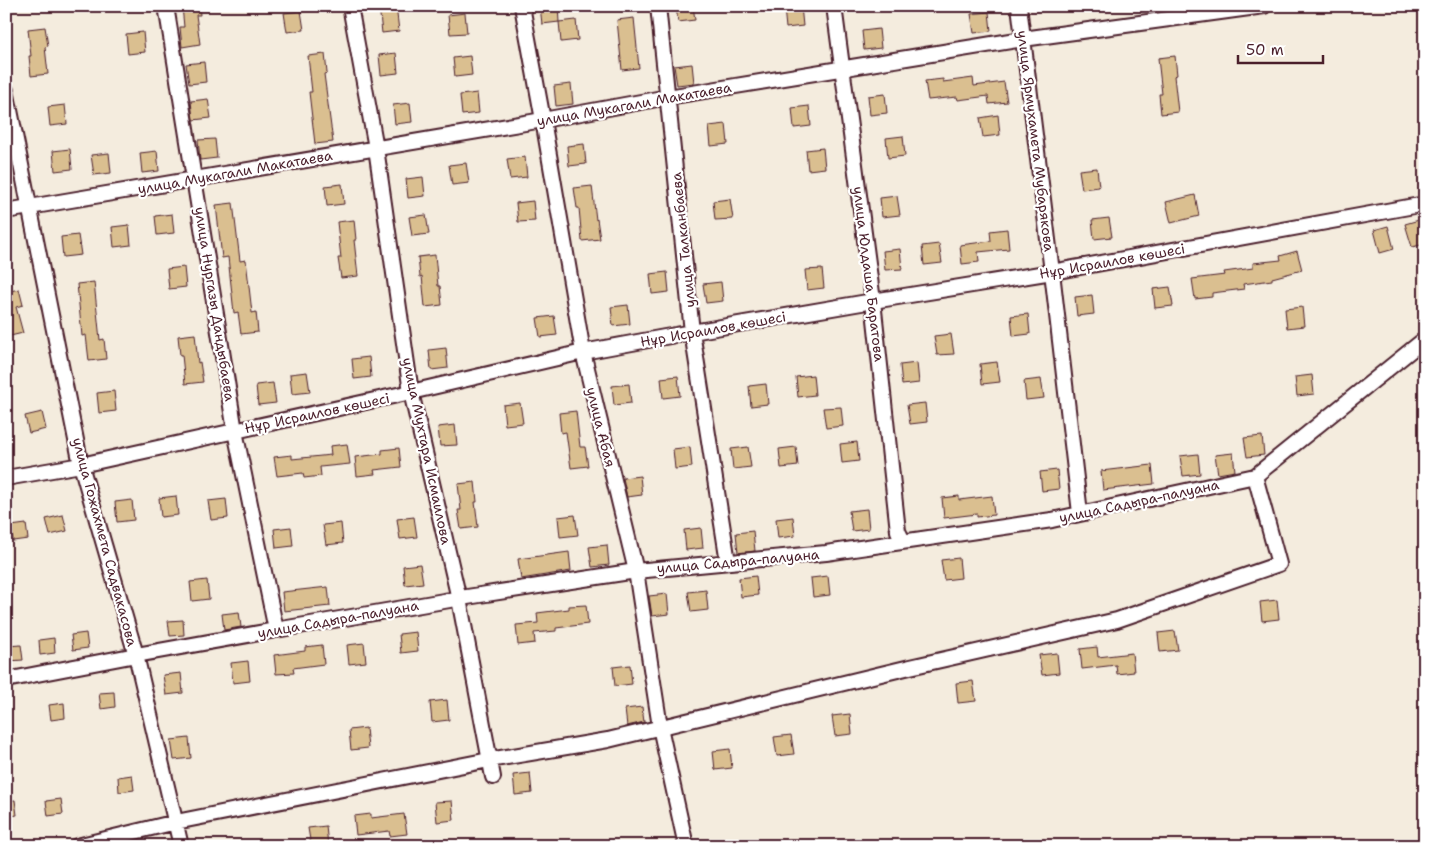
<svg xmlns="http://www.w3.org/2000/svg" width="1431" height="852" viewBox="0 0 1431 852" font-family="'Shantell Sans',sans-serif">
  <style>
    .building { fill: #dabf90; stroke: #4a1f2b }
    .lines { fill: none; stroke-linecap: round; stroke-linejoin: round }
    .minor-casing { stroke: #4a1f2b; stroke-width: 18 }
    .minor { stroke: #fff; stroke-width: 14 }
    .labels { text-anchor: middle; dominant-baseline: central; stroke-width: 4.5; stroke-linejoin: round; paint-order: stroke }
    .street-label { font-size: 14px; fill: #4a1f2b; stroke: #fff }
  </style>
  <rect width="100%" height="100%" fill="#f4ecde"/>
  <filter id="ink" filterUnits="userSpaceOnUse"><feTurbulence type="fractalNoise" baseFrequency=".02" numOctaves="2"/><feDisplacementMap in="SourceGraphic" scale="10" xChannelSelector="R" yChannelSelector="G"/><feConvolveMatrix kernelMatrix="1 2 1 2 8 2 1 2 1" color-interpolation-filters="sRGB"/></filter>
  <g filter="url(#ink)">
    <!-- building -->
    <path class="building" d="M182 6H199L200 15H196L200 44 182 47 180 27H184Z
      M379 6H396L399 31 382 33Z
      M540 6H558L559 22 542 24Z
      M676 6H693L695 20 678 22Z
      M801 6 803 26 786 28 784 8Z
      M301 11 304 30 287 32 284 13Z
      M989 12 991 31 974 33 971 14Z
      M465 13 467 33 450 34 448 15Z
      M634 18 639 68 622 70 617 20Z
      M576 20 578 40 561 42 559 22Z
      M45 27 48 46 45 47 48 74 31 76 29 56H31L28 29Z
      M879 29 881 48 864 50 862 31Z
      M143 32 145 52 128 54 126 34Z
      M396 53 398 73 381 75 379 55Z
      M325 54 327 73 324 74 333 142 315 144 309 92H312L308 56Z
      M470 56 472 75 455 77 453 58Z
      M1175 56 1177 75 1174 76 1178 112 1161 114 1159 94H1162L1158 58Z
      M204 62 206 82 189 84 186 64Z
      M692 64 694 83 677 85 674 66Z
      M973 78 974 86 1004 82 1007 102 989 104 988 96 958 100 957 97 928 100 925 81 943 79V82Z
      M571 84 573 104 556 106 554 86Z
      M477 93 479 113 462 115 460 95Z
      M885 94 887 113 870 115 868 96Z
      M208 99 211 118 193 120 191 101Z
      M410 103 412 122 395 124 393 105Z
      M65 105 67 124 50 126 48 107Z
      M809 106 811 126 794 128 792 108Z
      M998 115 1000 135 983 137 980 118Z
      M726 124 728 144 711 146 709 126Z
      M903 136 905 156 888 158 886 138Z
      M215 139 217 158 200 160 198 140Z
      M584 144 586 164 569 166 567 146Z
      M823 148 825 168 808 170 806 150Z
      M70 149 72 169 55 171 53 151Z
      M157 151 159 171 142 173 140 153Z
      M109 153 111 173 94 175 91 155Z
      M525 157 527 177 510 179 507 159Z
      M466 163 469 183 452 185 449 165Z
      M1097 168 1099 187 1082 189 1079 170Z
      M423 177 425 196 408 198 406 179Z
      M342 184 344 204 327 206 325 186Z
      M592 186 596 220 597 219 600 239 582 241 579 208H577L574 188Z
      M1195 195 1199 216 1171 223 1166 202Z
      M897 196 900 215 882 217 880 198Z
      M730 199 733 219 715 220 713 201Z
      M533 201 535 221 518 222 516 203Z
      M233 203 240 261 246 260 252 313 256 312 258 332 241 334 238 312 234 313 228 257 222 258 216 205Z
      M172 214 174 233 157 235 155 216Z
      M426 215 429 234 412 236 409 217Z
      M1109 218 1112 237 1094 239 1092 220Z
      M354 220 356 240H354L358 276 341 278 338 258H341L337 222Z
      M1419 220 1425 244 1412 247 1405 224Z
      M129 225 131 245 114 247 112 227Z
      M1388 226 1394 249 1380 253 1374 230Z
      M1007 229 1009 249 978 252 979 262 962 264 960 245 991 241 990 231Z
      M78 235 81 255 63 257 61 237Z
      M939 244 942 263 924 265 922 246Z
      M900 249 902 269 885 270 883 251Z
      M1297 251 1302 270 1272 278V280L1243 284 1244 289 1212 293V297L1195 299 1192 279 1225 275 1224 272 1253 268V263L1281 260 1280 256Z
      M435 255 438 286H440L442 305 425 307 422 276 420 277 418 257Z
      M184 267 186 287 169 289 167 269Z
      M822 269 824 288 807 290 805 270Z
      M667 272 669 292 652 294 650 274Z
      M94 282 100 340 104 339 106 359 89 361 86 335 82 336 77 284Z
      M721 282 723 301 706 303 703 284Z
      M1170 287 1173 306 1155 308 1153 289Z
      M19 289 23 305 16 307 23 333 6 337V292Z
      M1092 295 1094 314 1077 316 1075 297Z
      M628 305 630 324 613 326 611 307Z
      M1302 307 1304 326 1287 328 1285 309Z
      M1028 314 1030 334 1013 336 1011 316Z
      M554 316 557 335 540 337 537 318Z
      M195 334 198 363 200 362 203 382 185 384 182 355H180L178 336Z
      M951 334 954 354 937 355 934 336Z
      M446 348 448 368 431 370 429 350Z
      M369 357 371 377 354 379 352 359Z
      M997 362 1000 382 982 384 980 364Z
      M917 363 919 383 902 385 900 365Z
      M307 372 310 392 292 394 290 374Z
      M813 375 815 395 798 397 796 377Z
      M1312 375 1314 394 1297 396 1295 377Z
      M678 376 680 396 663 398 661 378Z
      M1041 379 1044 398 1026 400 1024 381Z
      M273 383 276 403 258 405 256 385Z
      M629 384 631 403 614 405 612 386Z
      M766 384 768 404 751 406 749 386Z
      M114 391 116 411 99 413 97 393Z
      M520 403 523 423 505 425 503 405Z
      M925 403 927 422 910 424 907 405Z
      M841 407 843 426 826 428 823 408Z
      M576 411 580 447H585L588 466 571 468 566 432 561 433 559 413Z
      M42 412 46 429 29 433 25 416Z
      M455 425 457 445 440 446 438 427Z
      M1262 436 1264 455 1247 457 1244 438Z
      M857 442 859 461 842 463 840 444Z
      M347 444 350 464 320 467 321 476 304 478 303 473 277 476 274 457 292 455V459L331 455 330 446Z
      M690 447 692 467 675 469 673 449Z
      M748 447 751 467 733 469 731 449Z
      M796 447 798 466 781 468 779 449Z
      M399 448 401 467 374 470 375 474 357 476 355 457 382 454V450Z
      M1233 453 1235 471 1218 474 1215 455Z
      M1198 454 1200 474 1183 476 1180 456Z
      M1152 465 1154 484 1103 490 1101 471Z
      M1057 470 1059 489 1042 491 1040 472Z
      M640 476 642 495 627 497 623 478Z
      M475 482 477 502H475L478 527 461 529 458 510H461L458 484Z
      M176 496 178 515 161 517 159 498Z
      M959 496V500L992 496 994 515 977 517V514L944 518 942 498Z
      M226 499 228 518 211 520 208 501Z
      M132 500 134 520 117 522 115 502Z
      M867 509 869 529 852 531 849 511Z
      M63 515 67 531 50 535 46 519Z
      M575 515 578 535 560 537 558 517Z
      M414 517 417 537 400 539 397 519Z
      M793 517 795 536 778 538 776 519Z
      M341 523 343 543 326 545 323 525Z
      M26 524 28 539 13 541 11 526Z
      M291 527 293 546 276 548 274 529Z
      M701 528 703 548 686 550 684 530Z
      M753 531 755 551 738 553 736 533Z
      M607 545 609 565 592 567 589 547Z
      M569 552 571 571 521 579 518 559Z
      M959 558 961 578 944 580 941 560Z
      M420 564 423 583 405 585 403 566Z
      M756 576 758 595 741 597 739 578Z
      M828 576 830 595 813 597 811 578Z
      M207 580 209 599 192 601 190 582Z
      M328 587 330 606 284 611 282 592Z
      M706 590 708 610 691 612 688 592Z
      M667 594 669 614 652 616 649 596Z
      M1277 600 1279 619 1262 621 1260 602Z
      M586 605 588 624 556 628V631L534 633 535 643 518 645 516 625 538 623 537 613 569 609V606Z
      M239 612 241 627 224 630 222 614Z
      M183 620 184 635 170 636 168 621Z
      M1175 631 1178 650 1160 652 1158 633Z
      M416 632 418 651 401 653 399 634Z
      M86 633 88 648 73 650 71 635Z
      M54 638 55 653 40 655 39 640Z
      M364 643 366 662 349 664 347 645Z
      M21 645 23 660 8 661 6 646Z
      M322 645 324 664 293 668 294 673 276 674 274 655 305 651V647Z
      M1097 647 1098 657 1132 653 1134 672 1117 674 1116 665 1082 669 1080 649Z
      M1057 653 1059 673 1042 675 1039 655Z
      M248 661 250 681 233 683 231 663Z
      M630 665 632 684 615 686 613 667Z
      M181 673 183 693 166 695 163 675Z
      M973 681 976 701 958 703 956 683Z
      M114 692 115 707 101 709 99 693Z
      M447 700 449 720 432 722 430 702Z
      M64 703 65 718 51 720 49 705Z
      M642 707 644 722 627 726 625 709Z
      M850 714 852 734 835 736 832 716Z
      M366 728 368 748 351 750 349 730Z
      M791 735 794 754 777 756 774 737Z
      M189 738 191 758 174 760 171 740Z
      M730 749 732 768 715 770 713 751Z
      M530 773 532 793 515 795 513 775Z
      M132 775 134 790 119 792 118 777Z
      M61 799 63 814 48 816 46 801Z
      M15 800 17 815 6 817V801Z
      M452 801 454 820 437 822 435 802Z
      M371 814V818L404 814 407 834 390 836 389 831 356 835 354 816Z
      M326 826 328 846H311L308 828Z"/>
    <g class="lines">
      <defs>
        <path id="minor" d="M166 6 235 431 276 630
          M350 6 376 148 411 392 459 599 493 777
          M522 6 543 120 583 352 636 571 660 727 686 846
          M658 6 692 332 728 562
          M834 6 873 301 898 531 903 541
          M1019 6 1052 272 1080 513
          M6 90 81 465 136 655 181 846
          M6 211 543 120 668 97 1023 39 1264 6
          M6 478 81 465 411 392 583 352 692 332 873 301 1052 272 1425 204
          M6 680 136 655 276 630 467 597 636 571 826 553 1052 520 1255 476 1425 339
          M77 846 176 822 489 760 608 740 910 667 1117 620 1279 564 1255 476"/>
      </defs>
      <!-- minor casing -->
      <use href="#minor" class="minor-casing"/>
      <!-- minor -->
      <use href="#minor" class="minor"/>
    </g>
  </g>
  <g class="labels">
    <!-- street labels -->
    <g class="street-label">
      <text transform="translate(634 104) rotate(-10)">улица Мукагали Макатаева</text>
      <text transform="translate(1036 141) rotate(83)">улица Ярмухамета Мубарякова</text>
      <text transform="translate(235 172) rotate(-10)">улица Мукагали Макатаева</text>
      <text transform="translate(683 240) rotate(-96)">улица Талканбаева</text>
      <text transform="translate(1112 261) rotate(-10)">Нұр Исраилов көшесі</text>
      <text transform="translate(869 274) rotate(83)">улица Юлдаша Баратова</text>
      <text transform="translate(215 304) rotate(81)">улица Нургазы Дандыбаева</text>
      <text transform="translate(713 329) rotate(-10)">Нұр Исраилов көшесі</text>
      <text transform="translate(317 413) rotate(-12)">Нұр Исраилов көшесі</text>
      <text transform="translate(601 427) rotate(76)">улица Абая</text>
      <text transform="translate(427 451) rotate(78)">улица Мухтара Исмаилова</text>
      <text transform="translate(1139 501) rotate(-12)">улица Садыра-палуана</text>
      <text transform="translate(105 542) rotate(75)">улица Гожахмета Садвакасова</text>
      <text transform="translate(738 561) rotate(-5)">улица Садыра-палуана</text>
      <text transform="translate(338 619) rotate(-10)">улица Садыра-палуана</text>
    </g>
  </g>
  <!-- margin -->
  <rect width="1431" height="852" fill="none" stroke="#fff" stroke-width="25"/>
  <rect x="12" y="12" width="1406" height="827" fill="none" stroke="#4a1f2b" stroke-width="2" filter="url(#ink)"/>
  <!-- scale -->
  <path d="M1238 55v8h85v-8" fill="none" stroke="#4a1f2b" stroke-width="2.5"/>
  <text x="1246" y="55" font-size="15" fill="#4a1f2b" stroke="#ffffff" stroke-width="4" paint-order="stroke">50 m</text>
</svg>
